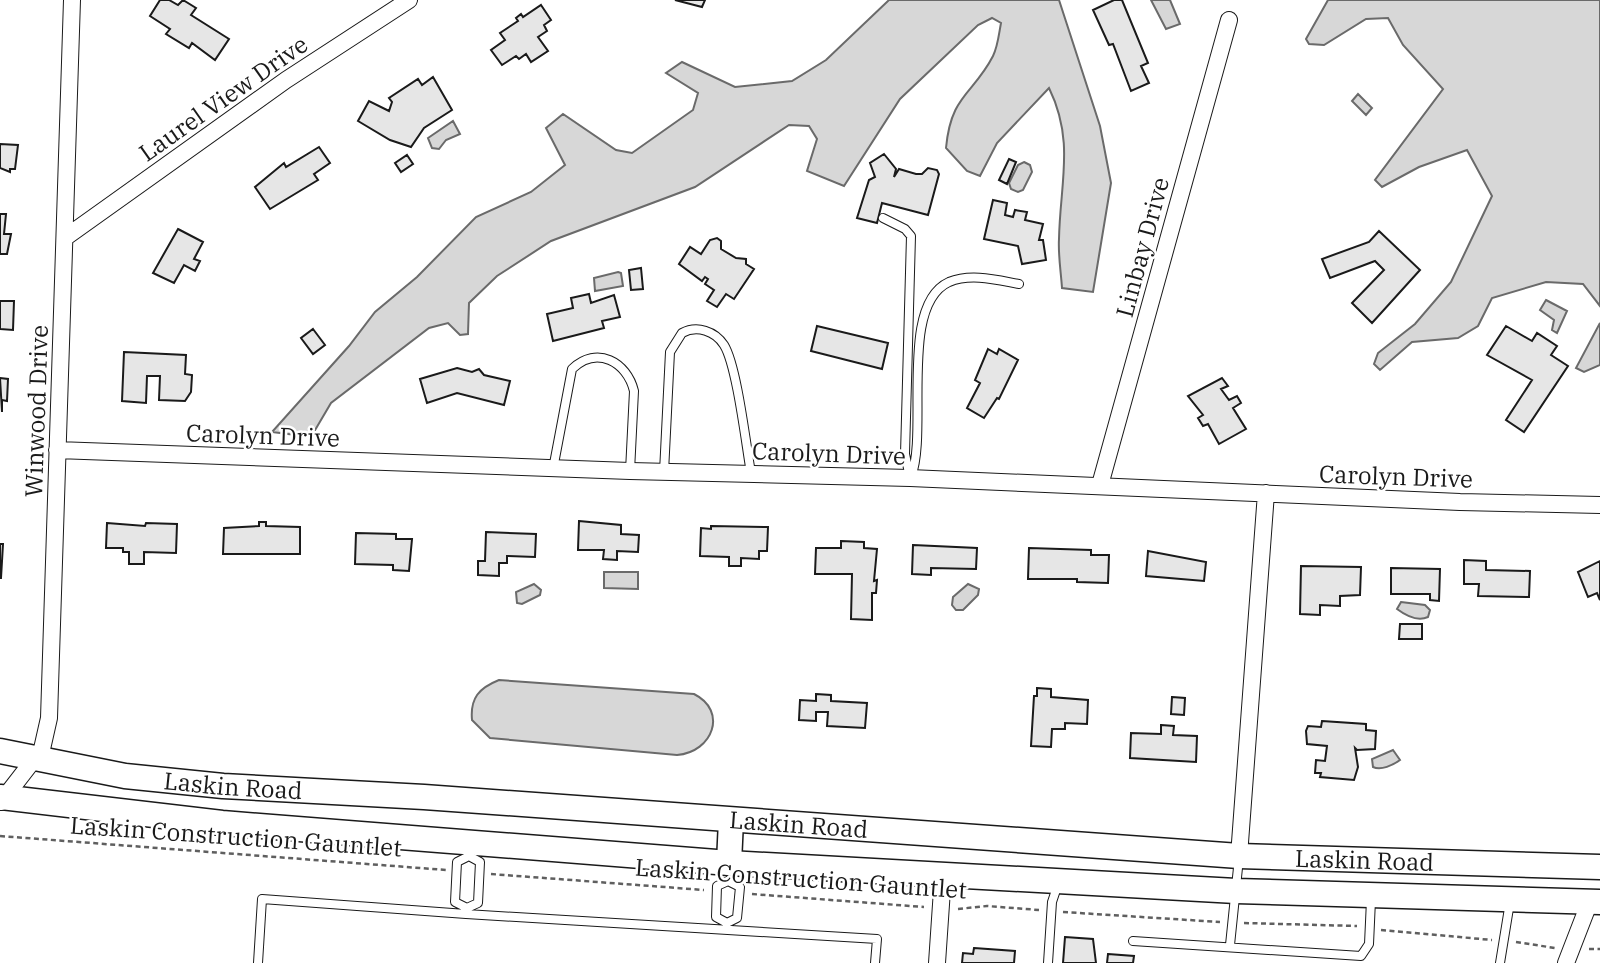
<svg xmlns="http://www.w3.org/2000/svg" width="1600" height="963" viewBox="0 0 1600 963" font-family="'IBM Plex Serif',serif">
  <style>
    .water { fill: #d7d7d7; stroke: #6a6a6a; stroke-width: 2 }
    .building { fill: #e6e6e6; stroke: #1a1a1a; stroke-width: 2 }
    .lines { fill: none; stroke-linecap: round; stroke-linejoin: round }
    .lane-casing { stroke: #1a1a1a; stroke-width: 10 }
    .street-casing { stroke: #1a1a1a; stroke-width: 18 }
    .primary-casing { stroke: #1a1a1a; stroke-width: 27 }
    .path { stroke: #5f5f5f; stroke-width: 2.5; stroke-dasharray: 5 3.5; stroke-linecap: butt }
    .lane { stroke: #fff; stroke-width: 8 }
    .street { stroke: #fff; stroke-width: 16 }
    .primary { stroke: #fff; stroke-width: 24 }
    .labels { text-anchor: middle; dominant-baseline: central; stroke-width: 5; stroke-linejoin: round; paint-order: stroke }
    .street-label { font-size: 24px; fill: #1a1a1a; stroke: #fff }
  </style>
  <rect width="100%" height="100%" fill="#fff"/>
  <!-- water -->
  <path class="water" d="M889 0H1059L1100 126 1111 183 1093 292 1062 288C1061 272 1058 255 1059 239 1060 183 1075 141 1049 88L997 143 980 176 967 171 946 148C951 94 973 95 993 56 998 46 999 33 1001 23L992 18 978 25 900 99 844 186 807 171 817 139 809 126 789 125 695 187 551 241 497 276 469 303 468 334 460 335 448 323 429 328 331 403 311 437 272 432 349 346 375 312 417 277 476 217 531 192 565 165 546 128 563 114 616 150 632 153 693 110 698 93 666 73 682 62 735 87 792 81 826 60Z
    M1151 0H1170L1180 24 1166 29Z
    M1328 0H1600V306L1583 284 1546 282 1492 298 1478 326 1458 338 1412 342 1380 370 1374 364 1378 353 1415 324 1451 282 1492 196 1467 150 1419 167 1382 187 1375 180 1443 89 1403 45 1388 18 1366 19 1324 45 1309 44 1306 39Z
    M1358 94 1372 108 1366 115 1352 101Z
    M453 121 460 134 446 140 439 149 432 148 428 138Z
    M1024 162 1030 165 1032 172 1023 190 1018 192 1011 189 1009 183 1018 165Z
    M618 272 621 273 623 286 595 291 594 278Z
    M1546 300 1567 311 1557 333 1552 330 1554 320 1540 310Z
    M1600 323V365L1584 372 1576 368Z
    M604 572H638V589L604 588Z
    M534 584 541 590 540 595 522 604 517 603 516 592Z
    M968 584 979 589 978 595 963 610H956L952 605 953 597Z
    M1401 602 1425 605 1430 610 1428 617C1417 622 1405 615 1397 609Z
    M499 680 694 694C728 711 713 752 677 755L490 738 472 720C470 698 479 688 499 680Z
    M1393 750 1400 760C1393 765 1381 771 1373 767L1372 759Z"/>
  <!-- building -->
  <path class="building" d="M160 0H169L178 5 183 0 196 8 191 15 229 39 215 60 192 43 189 48 166 34 170 29 150 16Z
    M675 0H705L702 7Z
    M1114 0H1122L1148 63 1141 66 1149 83 1131 91 1113 44 1109 45 1093 10Z
    M541 5 551 20 544 25 547 31 538 37 548 51 531 62 526 54 519 59 516 56 502 65 491 50 505 40 500 33 518 21 516 18 521 14 523 17Z
    M433 77 452 110 424 128 411 147 390 140 358 121 369 101 389 111 392 102 389 98 418 79 422 85Z
    M0 144 18 145 15 169H10V172L0 168Z
    M319 147 330 163 314 174 318 180 270 209 255 187 284 163 286 167Z
    M884 154 896 169 894 177 899 169 916 174H922L928 168 937 170 939 174 928 215 882 203 877 223 857 218 869 180 875 177 870 163Z
    M407 155 413 164 401 172 395 163Z
    M1009 159 1016 162 1007 184 999 180Z
    M993 200 1007 203 1005 215 1013 217 1015 210 1027 212 1025 220 1043 224 1039 240H1043L1046 260 1022 264 1018 246 984 239Z
    M0 214H6L4 234H11L7 254H0Z
    M178 229 203 242 194 259 200 261 195 271 184 265 174 283 153 273Z
    M1379 231 1420 270 1372 323 1352 303 1384 270 1375 261 1330 278 1322 259 1369 242Z
    M717 238 721 241V249L736 258 746 259V264L754 269 734 299 726 294 717 307 707 301 714 290 705 284 708 279 705 277 702 281 679 264 690 247 701 254 710 240Z
    M641 268 643 289 631 290 629 270Z
    M589 294 591 303 614 295 620 317 602 321 604 328 553 341 547 314 573 308 571 298Z
    M0 301H14L13 330 0 329Z
    M817 326 888 343 882 369 811 351Z
    M1506 326 1532 341 1537 333 1557 346 1551 355 1568 366 1524 432 1506 420 1532 380 1487 355Z
    M313 329 325 345 313 354 301 338Z
    M988 349 997 354 999 349 1018 360 999 399 997 398 984 418 967 408 980 383 975 380Z
    M124 352 186 355 185 374 192 375 191 392 185 401 159 400 160 376H147L146 403 122 401Z
    M457 368 472 372 479 369 484 375 510 381 504 405 457 393 427 403 420 379Z
    M0 378 8 379 7 401 2 400V412Z
    M1222 378 1228 386 1221 389 1229 400 1237 396 1241 403 1233 408 1246 429 1219 444 1208 424 1203 426 1198 418 1203 415 1188 396Z
    M579 521 621 525V534L639 535 638 552 617 551V560L603 559 604 550H578Z
    M259 522H266V526L300 527V554H223L224 528 259 526Z
    M107 523 145 526 146 523 177 524 176 553 144 552V564H129V552H123V548H106Z
    M711 526 768 527 767 551H759V559L741 558V566H729V557L700 556 701 528 711 529Z
    M486 532 536 534 535 557 507 556V563H499V576L478 575V561H485Z
    M356 533 396 534V539H412L409 571 393 570V565L355 564Z
    M841 541 864 542V548L877 549 874 581 877 580 876 593H872V620L851 619 852 574H815L816 548H841Z
    M0 544H3L1 578H0Z
    M913 545 977 548 976 569 931 568V575L912 574Z
    M1029 548 1091 550V555H1109L1108 583 1077 582V579H1028Z
    M1148 551 1206 562 1204 581 1146 576Z
    M1464 560 1486 561V570L1530 571 1529 597 1478 596 1479 584H1464Z
    M1600 561V600L1597 593 1588 597 1578 572Z
    M1301 566 1361 567 1360 595 1340 596V606L1320 605V615L1300 614Z
    M1391 568 1440 569 1439 601 1430 600V594H1391Z
    M1400 624H1422V639H1399Z
    M1037 688 1051 689V697L1088 700 1087 724 1065 723V729H1052L1051 747 1031 746 1034 696H1037Z
    M816 694 831 695V701L867 703 865 728 827 726 828 712H816V721L799 720 800 700 816 701Z
    M1172 697 1185 698 1184 715 1171 714Z
    M1322 721 1366 724V730L1376 731 1375 749 1357 750 1355 748 1358 767 1354 780 1320 777 1321 773H1315L1316 760 1325 761 1327 746 1307 744 1306 731 1308 726 1321 727Z
    M1161 725 1174 726 1173 735 1197 736 1196 762 1130 758 1131 733 1161 734Z
    M1065 937 1093 939 1096 963H1063Z
    M974 948 1015 951 1014 963H962L963 953 973 954Z
    M1108 954 1134 956 1133 963H1107Z"/>
  <g class="lines">
    <defs>
      <path id="lane" d="M883 218 905 229 911 236 905 454 910 478
        M553 469 572 369C597 345 627 362 634 391L630 471
        M664 472 670 352 682 333C697 325 715 331 724 345 737 366 746 445 751 473
        M911 477C929 431 898 305 949 282 971 273 997 280 1019 284
        M467 908 455 902 457 862 469 856
        M466 914 877 939 875 963
        M727 923 716 917 717 886 728 881
        M727 923 737 918 740 887 728 881
        M1133 941 1361 956 1369 944 1371 900
        M1230 945 1239 858
        M258 963 262 899 466 914 467 908 478 903 480 862 469 856
        M1048 963 1052 902 1058 884
        M1500 963 1510 902"/>
      <path id="street" d="M66 237 286 80 409 0
        M57 450 630 471 910 478 1460 502 1600 505
        M1100 485 1229 20
        M1 802 42 749 49 718 72 0
        M1239 856 1266 493
        M937 963 943 875
        M1566 963 1590 901"/>
      <g id="primary">
        <path id="s1" d="M0 751 125 776 223 786 424 797 1239 856 1600 867"/>
        <path d="M0 797 222 823 729 863 1236 891 1600 902"/>
        <path d="M729 863 731 820"/>
      </g>
    </defs>
    <!-- lane casing -->
    <use href="#lane" class="lane-casing"/>
    <!-- street casing -->
    <use href="#street" class="street-casing"/>
    <!-- primary casing -->
    <use href="#primary" class="primary-casing"/>
    <!-- path -->
    <path class="path" d="M0 836 446 870
      M491 874 704 890
      M752 894 924 907
      M958 909 987 906 1039 910
      M1063 912 1220 922
      M1244 923 1357 926
      M1381 930 1492 940
      M1516 942 1555 948
      M1589 949H1600"/>
    <!-- lane -->
    <use href="#lane" class="lane"/>
    <!-- street -->
    <use href="#street" class="street"/>
    <!-- primary -->
    <use href="#primary" class="primary"/>
  </g>
  <g class="labels">
    <!-- street labels -->
    <g class="street-label">
      <text transform="translate(223 98) rotate(-35)">Laurel View Drive</text>
      <text transform="translate(1142 247) rotate(-75)">Linbay Drive</text>
      <text transform="translate(36 411) rotate(-88)">Winwood Drive</text>
      <text transform="translate(263 435) rotate(2)">Carolyn Drive</text>
      <text transform="translate(829 453) rotate(2)">Carolyn Drive</text>
      <text transform="translate(1396 476) rotate(2)">Carolyn Drive</text>
      <text stroke="none"><textPath href="#s1" startOffset="236">Laskin Road</textPath></text>
      <text stroke="none"><textPath href="#s1" startOffset="803">Laskin Road</textPath></text>
      <text transform="translate(236 836) rotate(4)">Laskin Construction Gauntlet</text>
      <text stroke="none"><textPath href="#s1" startOffset="1370">Laskin Road</textPath></text>
      <text transform="translate(801 878) rotate(4)">Laskin Construction Gauntlet</text>
    </g>
  </g>
</svg>
